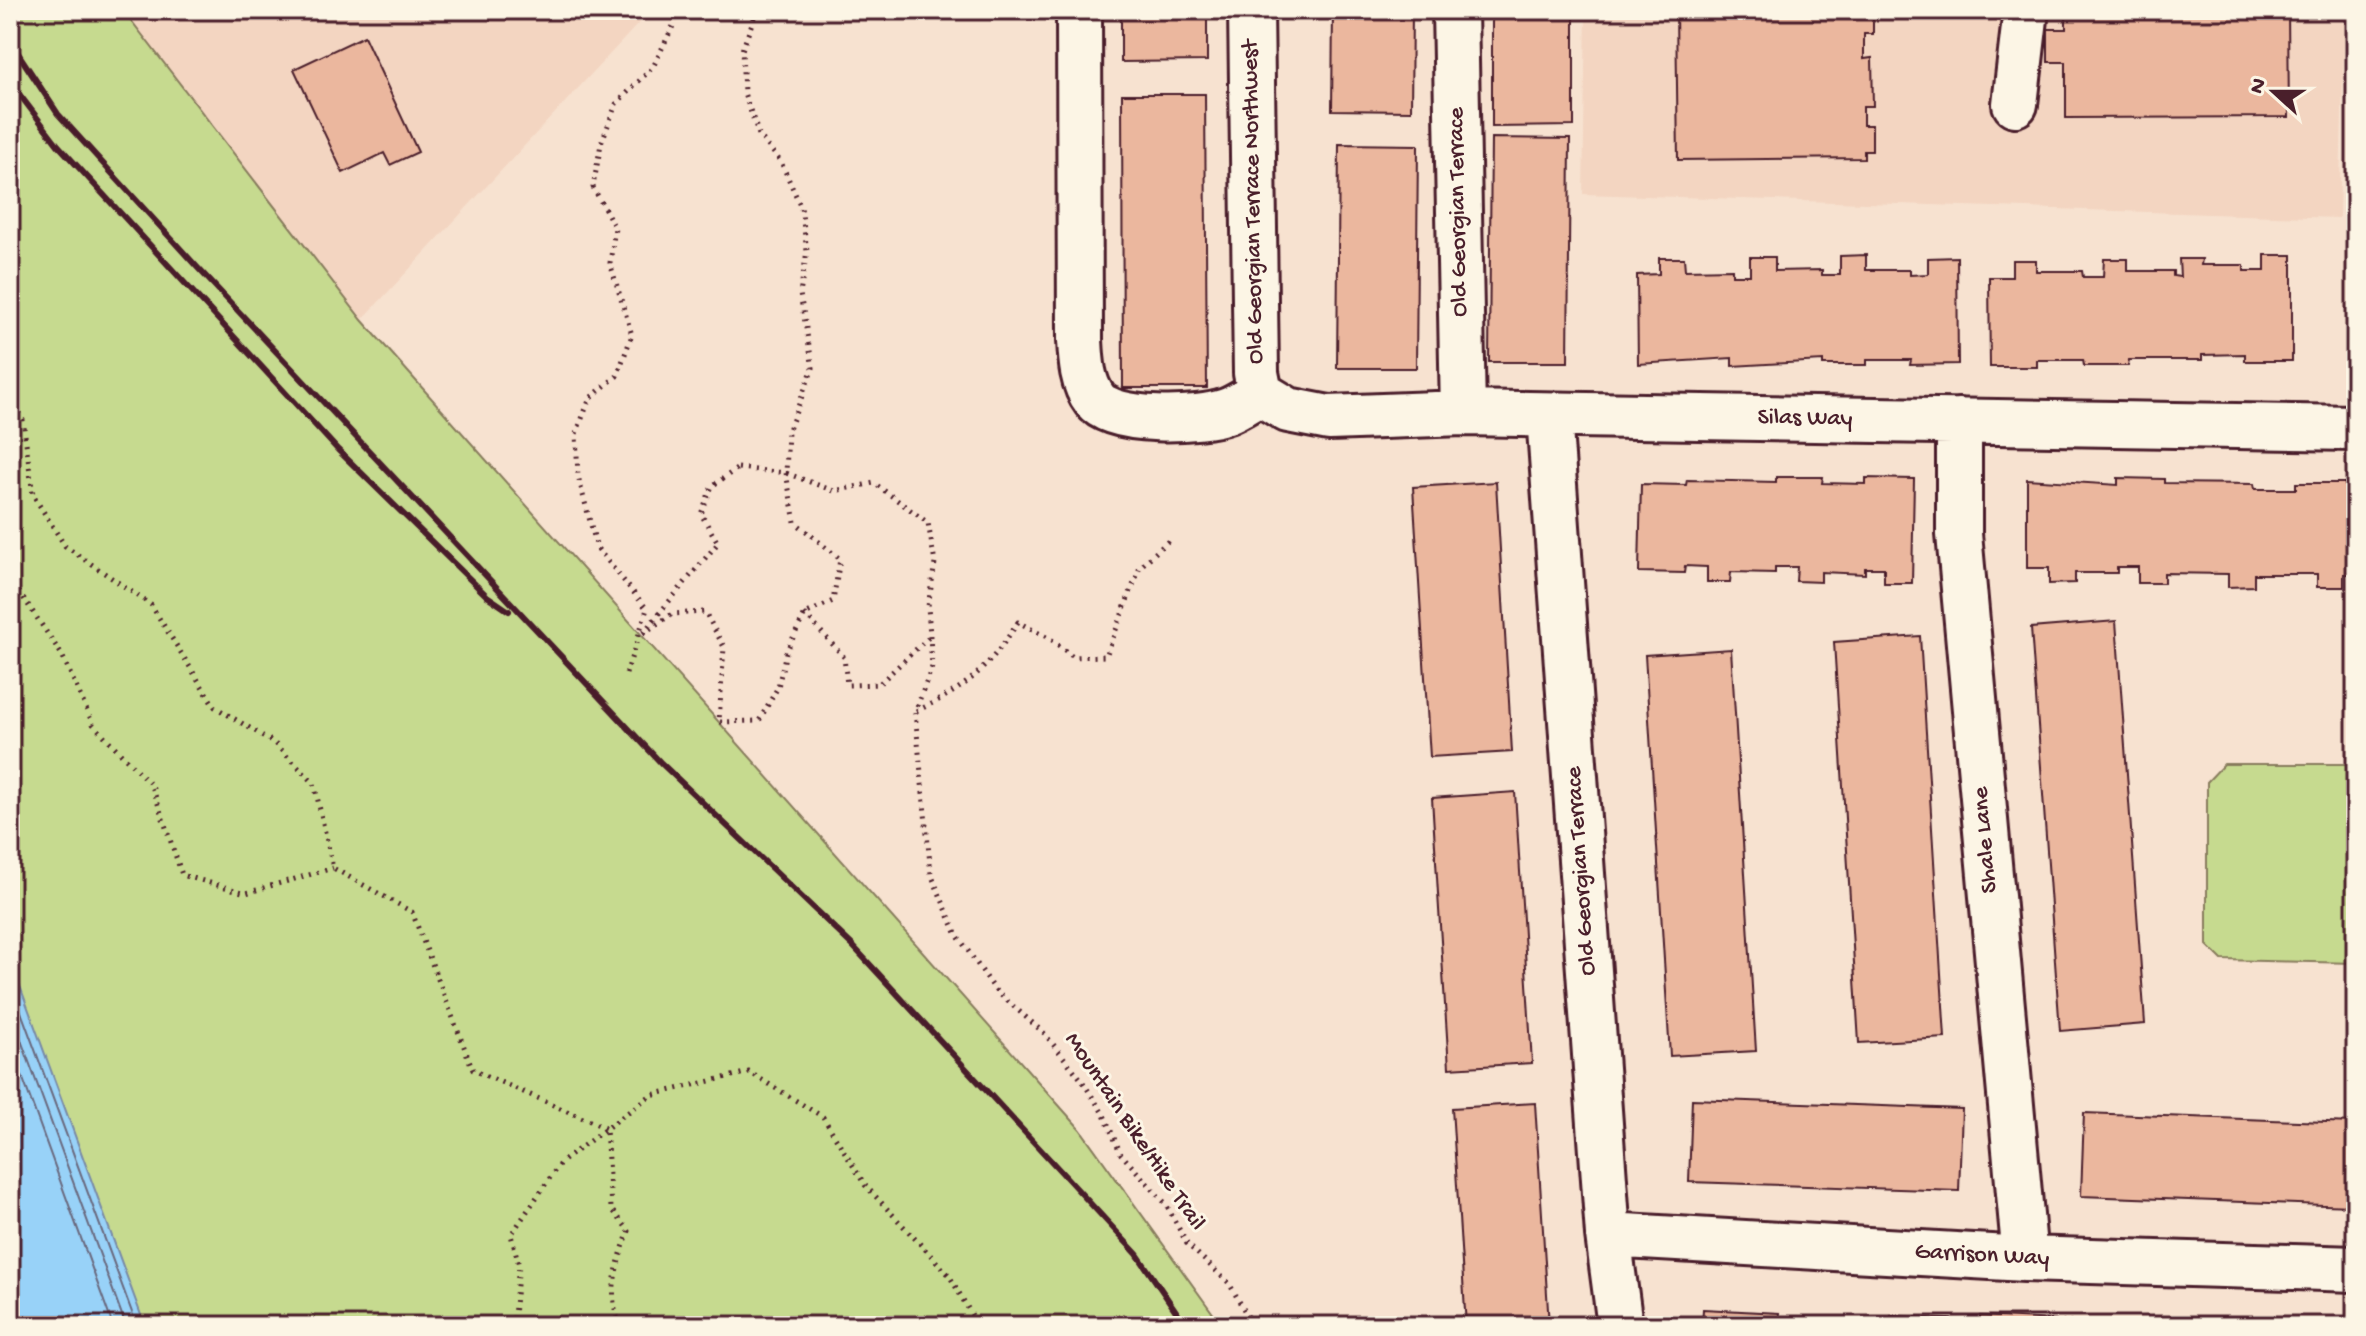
<svg xmlns="http://www.w3.org/2000/svg" width="2366" height="1336" viewBox="0 0 2366 1336" font-family="'Gochi Hand',sans-serif">
  <style>
    .built { fill: #f3d5c1 }
    .green { fill: #c6da8f; stroke: #887c5d; stroke-width: 2 }
    .water { fill: #98d2f8; stroke: #798aa6; stroke-width: 2 }
    .lines { fill: none; stroke-linecap: round; stroke-linejoin: round }
    .shore { stroke: #69677d; stroke-width: 2 }
    .building { fill: #ebb79e; stroke: #4a1f2b; stroke-width: 2 }
    .minor-casing { stroke: #4a1f2b; stroke-width: 50 }
    .path { stroke: #4a1f2b; stroke-width: 5; stroke-dasharray: 2 6; stroke-linecap: butt }
    .minor { stroke: #fcf5e5; stroke-width: 44 }
    .rail { stroke: #4a1f2b; stroke-width: 6 }
    .labels { text-anchor: middle; dominant-baseline: central; stroke-width: 6; stroke-linejoin: round; paint-order: stroke }
    .street-label { font-size: 24px; fill: #4a1f2b; stroke: #fcf5e5 }
  </style>
  <rect width="100%" height="100%" fill="#f7e2d0"/>
  <filter id="ink" filterUnits="userSpaceOnUse"><feTurbulence type="fractalNoise" baseFrequency=".0125" numOctaves="2"/><feDisplacementMap in="SourceGraphic" scale="16" xChannelSelector="R" yChannelSelector="G"/><feConvolveMatrix kernelMatrix="1 2 1 2 8 2 1 2 1" color-interpolation-filters="sRGB"/></filter>
  <g filter="url(#ink)">
    <!-- built -->
    <path class="built" d="M123 10H651L362 320Z
      M1586 10H2345L2339 218 1583 194Z"/>
    <!-- green -->
    <path class="green" d="M10 10H123L362 320 1080 1129 1222 1326H110L10 1111Z
      M2224 764H2356V963L2222 960 2207 945V782Z"/>
    <!-- water -->
    <path class="water" d="M10 959 145 1326H10Z"/>
    <g class="lines">
      <!-- shore -->
      <path class="shore" d="M10 982 137 1326
        M10 1010 126 1326
        M10 1043 113 1326"/>
    </g>
    <!-- building -->
    <path class="building" d="M1121 10H1207V61L1121 62Z
      M1333 10H1412L1411 111 1332 110Z
      M1492 10H1574V126L1492 127Z
      M1676 10H1873V34H1864V59L1872 58 1873 106H1863V125H1872V151H1864V158L1678 160Z
      M2066 10H2288L2289 117 2066 118V62H2048V29H2066Z
      M364 36 418 152 390 165 384 153 343 173 294 69Z
      M1122 94H1205L1207 388H1123Z
      M1491 138 1570 139 1568 362H1489Z
      M1339 144 1418 145 1416 368H1337Z
      M1866 255V270H1910V275L1928 274V258L1957 257 1958 364 1910 365 1911 360H1867V365H1823V361L1732 366V358L1638 364 1637 275 1659 274V258H1684L1685 270 1732 269V275H1750V257H1775V271L1822 270V275H1840V256Z
      M2265 255H2292V361H2245V354L2202 355V360H2129L2128 366H2084L2083 360H2037V367H1990L1989 277H2012V260H2036V271H2082L2083 277H2103L2104 259H2128V271H2173V276L2180 277 2179 259H2202L2201 265H2244V271H2265Z
      M1776 477H1823L1822 483 1866 484V478L1914 479 1912 583H1884V568H1865V574L1821 572V582L1796 581 1797 567H1775V573L1731 572 1730 582H1707V567L1685 566 1684 573 1639 572 1641 484 1686 485 1687 480 1776 482Z
      M2118 478 2164 479V483L2254 484 2255 489H2296V483H2345V488H2356V574H2344V587H2317V574H2254V586L2228 587V574L2164 573V583H2138V567H2117V573H2075V583L2049 584V568H2027V479L2118 485Z
      M1496 482 1512 752 1430 757 1413 487Z
      M2116 621 2145 1024 2060 1031 2031 628Z
      M1920 636 1945 1038 1859 1043 1834 642Z
      M1731 649 1756 1051 1670 1056 1645 655Z
      M1515 792 1532 1063 1449 1068 1432 798Z
      M1692 1099 1962 1109 1959 1191 1689 1182Z
      M1535 1103 1549 1326H1466L1452 1108Z
      M2084 1113 2354 1123 2351 1206 2081 1196Z
      M1703 1309 1779 1313 1778 1326H1702Z
      M1891 1316 1966 1320V1326H1890Z
      M1980 1316 2056 1320V1326H1979Z
      M1794 1318 1871 1322 1870 1326H1794Z
      M2064 1321 2140 1324V1326H2064Z"/>
    <g class="lines">
      <defs>
        <path id="minor" d="M1079 10 1080 340C1081 360 1082 383 1095 400 1113 424 1200 421 1227 411 1238 407 1249 399 1260 393
          M1251 10 1256 373 1260 393
          M1455 10 1463 413
          M2015 104 2026 10
          M1260 393 1288 410 1329 418 1463 413 2356 428
          M1549 415 1608 1235 1620 1326
          M1959 421V534L2025 1259
          M1608 1235 2025 1259 2356 1269"/>
      </defs>
      <!-- minor casing -->
      <use href="#minor" class="minor-casing"/>
      <!-- path -->
      <path class="path" d="M757 10 742 50 744 93 759 135 781 162 801 207 807 251 800 294 813 368 788 432 786 473 834 491 874 483 928 523 935 563 928 606 932 667 915 712 931 874 957 935 996 991 1044 1033 1081 1079 1104 1115 1121 1154 1166 1204 1187 1244 1229 1283 1253 1326
        M10 399 23 420 33 495 65 546 151 605 215 707 273 742 314 783 333 868 412 912 473 1070 606 1128 611 1208 629 1231C618 1261 605 1296 621 1326
        M738 468 786 473 795 522 840 559 833 601 805 614 786 652 778 687 759 721 719 722 724 647 705 612 672 614 641 635 718 543 701 514 712 486Z
        M10 578 62 655 93 724 152 786 182 875 246 893 333 868
        M805 614 844 657 847 685 879 684 929 637
        M626 674 647 609 597 548 578 476 576 434 590 398 617 376 632 335 610 263 615 228 593 187 601 144 616 104 653 67 674 24 677 10
        M916 711C967 688 988 669 1018 622L1052 640 1073 657 1106 656 1140 567 1168 541
        M513 1326 519 1265 511 1235 560 1163 651 1095 749 1072 823 1117 865 1185 949 1275 978 1326"/>
      <!-- minor -->
      <use href="#minor" class="minor"/>
      <!-- rail -->
      <path class="rail" d="M10 41 58 114 197 267 661 763 852 945 1137 1254 1186 1326
        M10 82 58 145 338 450 487 596 509 611"/>
    </g>
  </g>
  <g class="labels">
    <!-- street labels -->
    <g class="street-label">
      <text transform="translate(1254 202) rotate(-91)">Old Georgian Terrace Northwest</text>
      <text transform="translate(1459 212) rotate(-91)">Old Georgian Terrace</text>
      <text transform="translate(1805 419) rotate(1)">Silas Way</text>
      <text transform="translate(1986 840) rotate(-95)">Shale Lane</text>
      <text transform="translate(1582 871) rotate(-94)">Old Georgian Terrace</text>
      <text transform="translate(1134 1132) rotate(56)">Mountain Bike/Hike Trail</text>
      <text transform="translate(1982 1256) rotate(3)">Garrison Way</text>
    </g>
  </g>
  <!-- margin -->
  <rect width="2366" height="1336" fill="none" stroke="#fcf5e5" stroke-width="40"/>
  <rect x="20" y="20" width="2326" height="1296" fill="none" stroke="#4a1f2b" stroke-width="3" filter="url(#ink)"/>
  <!-- north arrow -->
  <g transform="translate(2274 92) rotate(291)" stroke="#fcf5e5" stroke-width="6" paint-order="stroke">
  <path d="M0-6L14 30L0 20L-14 30Z" fill="#4a1f2b"/>
  <text y="-12" font-size="22" font-weight="bold" text-anchor="middle" fill="#4a1f2b">N</text>
  </g>
</svg>
